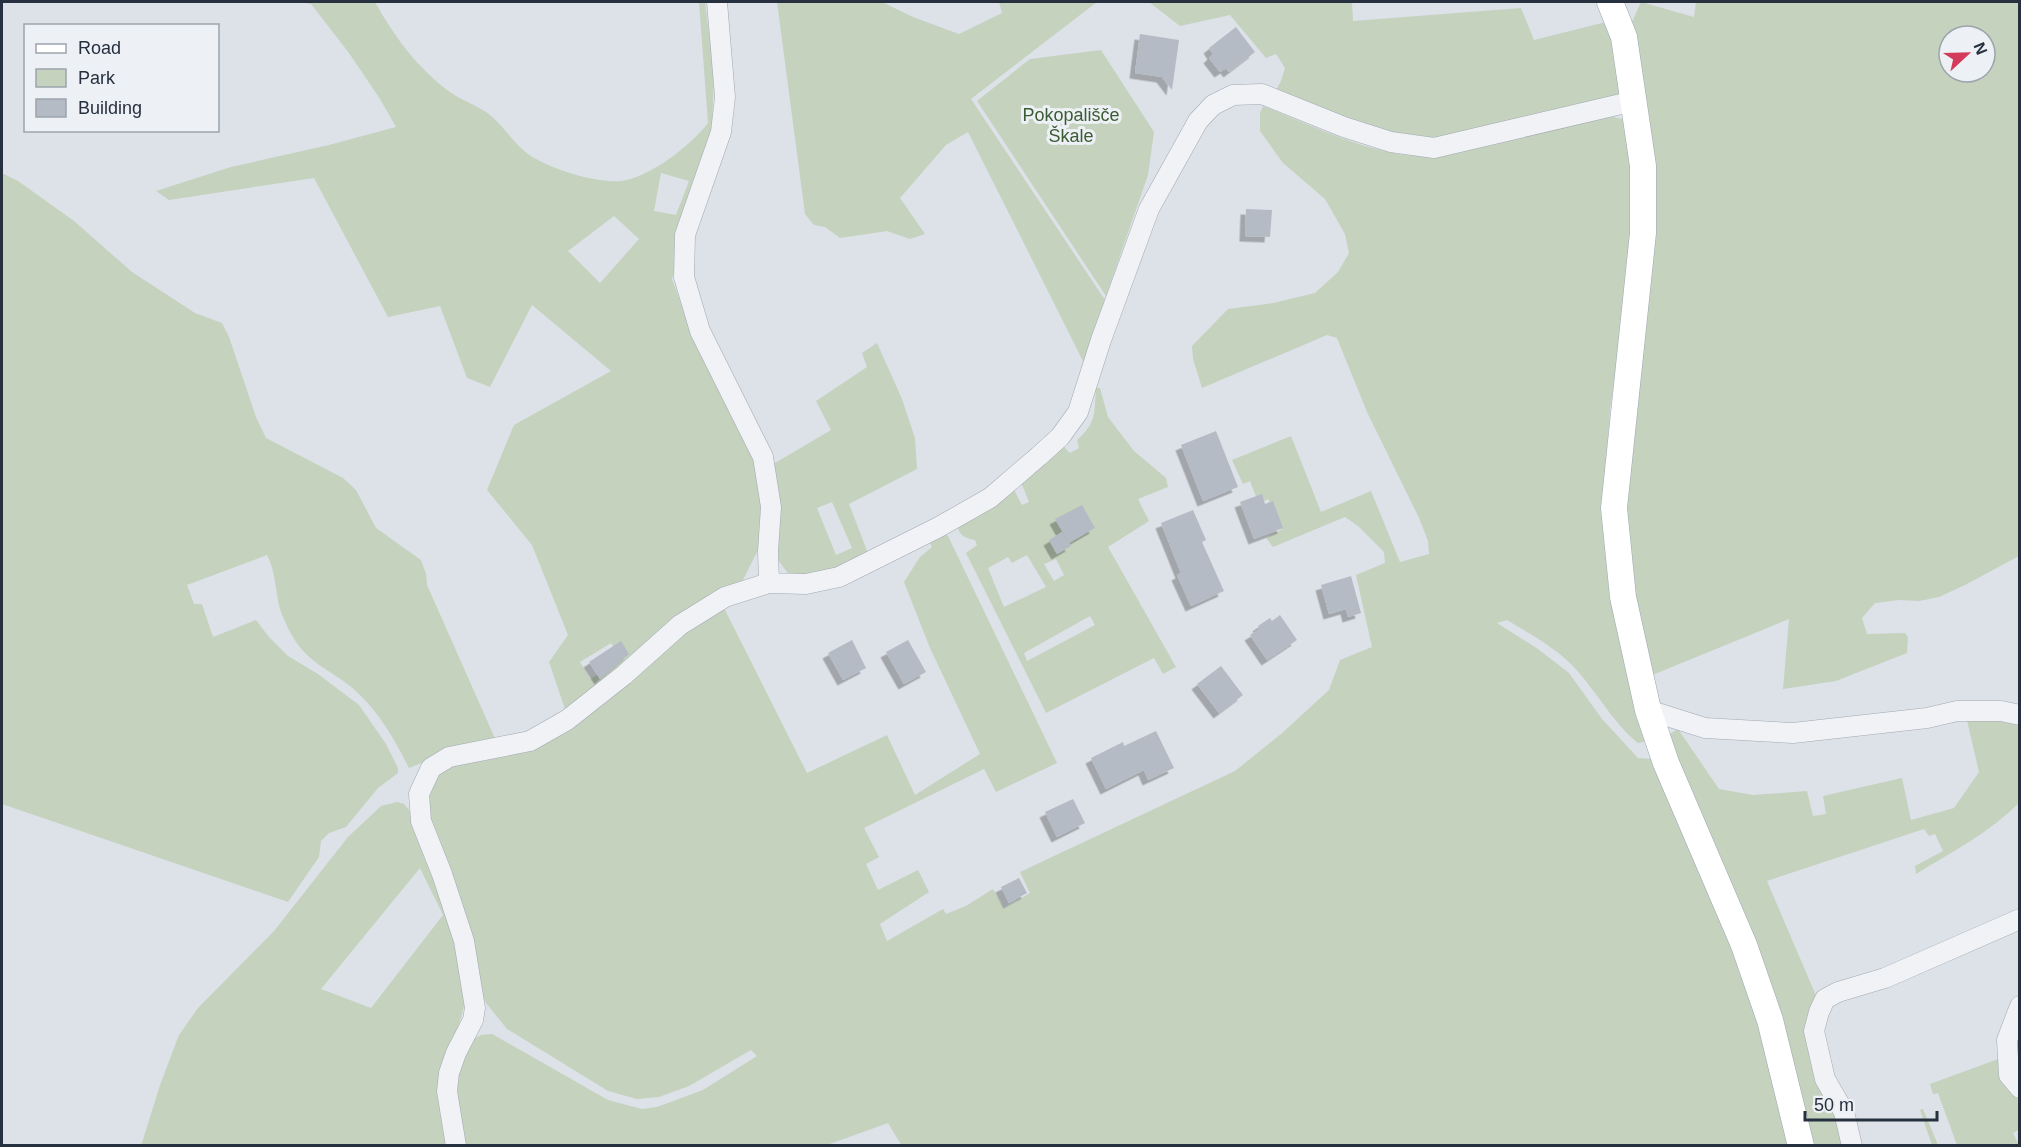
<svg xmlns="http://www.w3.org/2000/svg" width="2021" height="1147" viewBox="0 0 2021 1147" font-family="Arial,sans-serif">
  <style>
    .green { fill: #c4d2be; fill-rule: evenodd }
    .building { fill: #b4bbc5; filter: url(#shadow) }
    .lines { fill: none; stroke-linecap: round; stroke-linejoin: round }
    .minor-casing { stroke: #a2a9b2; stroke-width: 21 }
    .major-casing { stroke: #9ca7b4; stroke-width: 27 }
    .minor { stroke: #f0f2f6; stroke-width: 20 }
    .major { stroke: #fff; stroke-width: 26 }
    .labels { text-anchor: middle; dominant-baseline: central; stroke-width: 6; stroke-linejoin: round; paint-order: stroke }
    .park-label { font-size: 18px; fill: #3c5c33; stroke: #edf1f5 }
  </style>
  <defs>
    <filter id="shadow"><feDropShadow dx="-5.5" dy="5.5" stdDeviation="0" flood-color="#0004"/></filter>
  </defs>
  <rect width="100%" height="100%" fill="#dde2e8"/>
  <!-- green -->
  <path class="green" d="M300 2H375C394 36 417 68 450 92 461 100 474 104 486 112 502 123 512 142 528 154 549 169 602 186 627 180 655 173 691 145 708 123L699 2H705L714 72 712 127 698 176 672 279 688 323 756 458 763 510 760 546 743 580 566 712 549 662 568 635 532 545 487 490 514 425 611 371 532 305 490 387 467 378 440 306 388 317 314 178 169 200 156 191 231 167 329 145 396 127 380 99 349 53 311 4ZM661 173 689 181 676 215 654 211ZM614 216 639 239 600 283 568 251ZM611 643 622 660 590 679 580 662Z
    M777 2H882L913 17 959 34 1002 13 999 2H1097L971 99 1105 300 1086 367 968 132 946 145 900 198 925 234 910 239 887 231 840 238 825 227 814 225 805 214Z
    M1149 2H1352L1353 21 1521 8 1534 40 1606 22 1619 55 1623 87 1618 95 1517 123 1413 142 1275 92 1281 81 1285 68 1276 54 1266 58 1230 15 1180 26Z
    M1641 2 1694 17 1696 2H2019V556L1965 585 1939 597 1919 601 1899 600 1875 603 1862 618 1867 634 1905 633 1908 637 1907 653 1836 681 1783 689 1789 619 1650 676 1635 611 1622 491 1636 349 1628 31ZM1949 36H1985V72H1949Z
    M1101 50 1154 132 1148 175 1106 296 977 101 1030 59Z
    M1263 106C1309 124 1368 154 1418 156 1425 156 1434 155 1441 154L1597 119 1613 117 1627 120 1633 133 1630 270 1610 410 1605 482 1648 741 1638 743C1612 722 1596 690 1572 665 1553 646 1530 634 1507 620L1497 623 1538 649 1569 673 1602 719 1638 758 1654 759 1720 905 1757 1012 1794 1145 902 1146 888 1123 827 1145H464L451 1086 470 1041 481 1035 492 1034 608 1100 642 1109 657 1107 703 1090 757 1056 751 1050 689 1086 659 1097 637 1099 608 1091 507 1029 486 1003 480 988 431 828 426 800 438 771 450 763 516 752 707 613 723 606 807 773 887 735 915 795 980 754 930 648 904 582 920 557 932 547 928 538 943 533 948 536 1057 763 996 792 984 769 864 828 879 857 866 864 878 890 918 870 929 892 880 924 887 941 943 909 946 914 966 906 993 889 1004 908 1030 893 1020 872 1235 771 1281 734 1329 690 1340 660 1372 647 1356 575 1385 563 1384 552 1358 526 1345 517 1273 547 1266 538 1282 529 1268 499 1259 504 1250 481 1243 484 1232 460 1291 436 1321 512 1371 491 1400 562 1429 554 1428 541 1419 518 1367 412 1337 338 1327 335 1202 388 1193 359 1192 346 1228 309 1273 303 1315 293 1338 272 1349 253 1345 234 1325 199 1283 163 1260 131V113Z
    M2 173 18 181 74 221 132 272 195 313 222 323 229 337 256 417 266 438 343 478 356 490 376 528 421 560 426 574 427 585 497 743 461 747 409 768C393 736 375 705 346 683 330 671 312 663 299 646 292 637 284 621 280 609 275 591 276 572 267 555L187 585 194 604H202L213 637 256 620 269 637 288 656 318 674 359 705 386 744 398 768V773L378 788 346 827 329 833 321 841 319 857 288 902 2 804Z
    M877 343 902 399 915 438 917 469 849 504 869 556 822 574 801 576 788 573 777 559 770 466 831 430 816 401 867 367 862 353ZM832 502 852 548 836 555 817 508Z
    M1096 388H1100L1108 417 1134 451 1166 478 1168 487 1138 499 1149 521 1108 547 1176 667 1163 674 1154 658 1046 713 966 553 977 545 975 540C963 537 959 536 957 523L1013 488 1022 505 1029 502 1021 482 1056 451 1064 447 1070 453 1079 448 1077 440C1097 422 1094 414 1096 388ZM1027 555 1046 587 1004 607 988 568 1008 557 1012 563ZM1056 559 1064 575 1054 581 1044 564ZM1090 616 1095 625 1027 661 1024 653Z
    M1966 716 2019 718V803C1990 832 1952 852 1916 874L1915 866 1943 851 1935 834 1929 836 1924 829 1767 881 1817 998 1844 1145H1814L1799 1088 1668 735 1678 729 1719 789 1753 795 1807 791 1813 816 1826 814 1823 796 1902 778 1911 820 1954 808 1979 772Z
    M397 802 404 804 409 810 440 885 459 944 465 1003 452 1049 449 1145 141 1146 160 1085 179 1035 198 1008 274 931 348 837 381 806ZM420 868 443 915 371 1008 321 989Z
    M2001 1058 2019 1096V1130L2013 1133 2019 1145H1957L1938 1093 1933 1094 1930 1084Z
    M1923 1109 1938 1145H1932L1920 1110Z"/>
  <!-- building -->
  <path class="building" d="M1236 27 1255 52 1229 72 1226 68 1220 72 1209 58 1213 54 1209 48Z
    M1140 34 1179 40 1172 90 1162 77 1135 73Z
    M1246 209 1272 210 1270 237 1245 236Z
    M1216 431 1238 487 1203 501 1181 445Z
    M1262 494 1265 504 1273 501 1283 528 1254 539 1240 502Z
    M1082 505 1095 528 1069 543 1055 519Z
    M1193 510 1206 540 1202 542 1224 591 1191 606 1177 575 1181 573 1161 523Z
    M1062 532 1071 546 1057 554 1049 540Z
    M1351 576 1361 613 1348 617 1346 609 1329 614 1321 585Z
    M1280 615 1297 640 1267 660 1250 635 1260 629 1258 626 1270 618 1272 621Z
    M852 640 866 668 843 680 828 653Z
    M908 640 926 672 904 684 886 652Z
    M621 641 629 654 600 679 589 662Z
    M1221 666 1243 695 1219 713 1197 684Z
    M1156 731 1174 768 1148 780 1144 770 1106 789 1091 758 1123 742 1124 746Z
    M1073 799 1085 823 1057 837 1045 812Z
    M1019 878 1027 893 1009 903 1001 887Z"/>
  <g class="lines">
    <defs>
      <path id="minor" d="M717 2 725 97 721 132 685 235 684 277 700 331 763 457 771 507 768 551 769 583
        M1648 710 1705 728 1793 733 1927 718 1957 711H2001L2020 715
        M2020 1006 2007 1040 2009 1075 2020 1088
        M456 1146 447 1091 449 1073 456 1053 473 1020 475 1008 464 941 442 874 421 821 419 794 431 768 449 757 530 741 567 720 624 675 680 625 725 597 769 583 806 584 839 577 937 528 990 498 1039 456 1060 437 1078 412 1101 340 1149 209 1198 121 1213 105 1233 95 1262 94 1344 127 1391 142 1434 148 1634 101
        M1852 1146 1844 1112 1825 1079 1814 1031 1819 1012 1825 999 1838 992 1885 978 2020 919"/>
      <path id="major" d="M1610 2 1624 37 1643 166V233L1614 508 1623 597 1648 710 1666 763 1744 945 1770 1020 1801 1146"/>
    </defs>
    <!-- minor casing -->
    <use href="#minor" class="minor-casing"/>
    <!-- major casing -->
    <use href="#major" class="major-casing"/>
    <!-- minor -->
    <use href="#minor" class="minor"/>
    <!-- major -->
    <use href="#major" class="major"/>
  </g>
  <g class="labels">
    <!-- park labels -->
    <g class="park-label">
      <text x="1071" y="115">Pokopališče<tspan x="1071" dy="21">Škale</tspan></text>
    </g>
  </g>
  <!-- border -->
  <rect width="2021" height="1147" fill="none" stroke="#26303f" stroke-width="6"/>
  <!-- legend -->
  <rect x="24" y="24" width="195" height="108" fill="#edf1f5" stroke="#9da4ac" stroke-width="1.5"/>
  <rect x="36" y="44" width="30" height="9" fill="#ffffff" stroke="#9da4ac" stroke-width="1.5"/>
  <text x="78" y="54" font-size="18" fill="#26303f">Road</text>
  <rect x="36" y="69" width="30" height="18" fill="#c4d2be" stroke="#9da4ac" stroke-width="1.5"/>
  <text x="78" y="84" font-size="18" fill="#26303f">Park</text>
  <rect x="36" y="99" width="30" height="18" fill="#b4bbc5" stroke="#9da4ac" stroke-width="1.5"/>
  <text x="78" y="114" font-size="18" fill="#26303f">Building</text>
  <!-- north arrow -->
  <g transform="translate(1967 54) rotate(68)"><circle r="28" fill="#edf1f5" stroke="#9da4ac" stroke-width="1.5"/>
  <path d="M0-4.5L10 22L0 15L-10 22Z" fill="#d43b5a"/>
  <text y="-9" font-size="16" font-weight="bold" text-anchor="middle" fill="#26303f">N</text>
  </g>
  <!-- scale -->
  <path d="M1805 1111v9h132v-9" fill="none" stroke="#26303f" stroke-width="3"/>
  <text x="1814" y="1111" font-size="18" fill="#26303f" stroke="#edf1f5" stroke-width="4.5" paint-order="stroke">50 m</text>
</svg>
